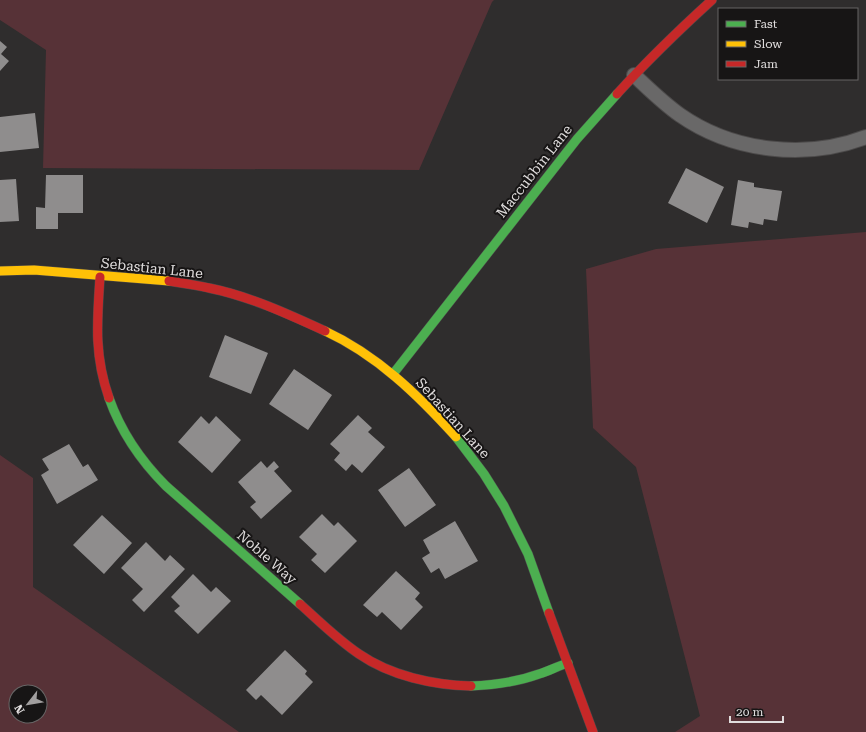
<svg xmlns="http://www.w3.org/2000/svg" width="866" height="732" viewBox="0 0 866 732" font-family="'Roboto Serif',serif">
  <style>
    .green { fill: #573237; fill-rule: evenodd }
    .building { fill: #8f8d8d }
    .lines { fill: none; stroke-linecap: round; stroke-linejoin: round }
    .street-casing { stroke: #4c4a4a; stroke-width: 16 }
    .fast-casing { stroke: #4c4a4a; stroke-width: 10 }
    .slow-casing { stroke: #4c4a4a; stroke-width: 10 }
    .jam-casing { stroke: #4c4a4a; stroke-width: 10 }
    .street { stroke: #696868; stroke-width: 14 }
    .fast { stroke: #4caf50; stroke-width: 9 }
    .slow { stroke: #ffc107; stroke-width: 9 }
    .jam { stroke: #c62828; stroke-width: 9 }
    .labels { text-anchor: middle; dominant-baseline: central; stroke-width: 4; stroke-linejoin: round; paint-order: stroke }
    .street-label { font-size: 14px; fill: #e0dddd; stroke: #171515 }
  </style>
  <rect width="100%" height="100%" fill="#2f2d2d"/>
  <!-- green -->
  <path class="green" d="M0 0H494L492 2 419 170 43 168 46 50 0 20Z
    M866 232V732H675L700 716 636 467 593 428 586 269 656 249Z
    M0 455 33 478V587L239 732H0ZM16 692H40V716H16Z"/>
  <!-- building -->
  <path class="building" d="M0 41 7 47 1 54 9 61 0 71Z
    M35 113 39 148 0 152V117Z
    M686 168 724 187 707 223 668 203Z
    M46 175H83V213H58V229H36V207L45 208Z
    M16 179 19 221 0 222V180Z
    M738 180 754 183V187L782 191 777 221 764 219 763 225 749 222 748 228 731 225Z
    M225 335 268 353 251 394 209 377Z
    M294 369 332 395 308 430 269 404Z
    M358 415 372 428 368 432 385 447 362 473 352 464 346 471 334 460 340 453 330 444Z
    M201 416 209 424 216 416 241 440 212 473 178 442Z
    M69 444 83 467 88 464 98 480 57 504 41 475 49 470 42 459Z
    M261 461 267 468 274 461 279 467 274 471 292 491 261 519 250 507 256 502 238 482Z
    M409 468 436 505 405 527 378 490Z
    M322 514 334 526 338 522 357 541 325 573 311 560 317 554 299 537Z
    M102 515 132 543 104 574 73 545Z
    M455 521 478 561 445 579 439 568 431 573 422 558 430 553 423 540Z
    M146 542 165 561 170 555 185 569 144 612 132 600 143 589 121 568Z
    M396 571 420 593 415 599 423 607 401 630 382 612 377 617 363 605Z
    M193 574 211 592 216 587 231 601 198 634 174 611 180 606 171 597Z
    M285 650 307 671 305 674 313 682 282 715 261 695 256 700 246 690Z"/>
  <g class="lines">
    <defs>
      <path id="street" d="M634 75C649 89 663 103 680 115 733 152 806 160 866 137"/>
      <path id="fast" d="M393 374 577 139 617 94
        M109 398C121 432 141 461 166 486L300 604
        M456 437 484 474 504 506 528 554 549 613
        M471 686C494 685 517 682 539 674 549 671 558 666 568 663"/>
      <path id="slow" d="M0 271 34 270 169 281
        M325 331C377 355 418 395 456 437"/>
      <path id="jam" d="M617 94C647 61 679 30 712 0
        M100 277C97 322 94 355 109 398
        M169 281C182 283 196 285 209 288 249 296 288 314 325 331
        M300 604C319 621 338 640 359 654 391 676 433 685 471 686
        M549 613 593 732"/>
    </defs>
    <!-- street casing -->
    <use href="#street" class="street-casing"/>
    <!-- fast casing -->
    <use href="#fast" class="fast-casing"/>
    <!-- slow casing -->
    <use href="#slow" class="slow-casing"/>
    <!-- jam casing -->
    <use href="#jam" class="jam-casing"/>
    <!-- street -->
    <use href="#street" class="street"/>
    <!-- fast -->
    <use href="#fast" class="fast"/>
    <!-- slow -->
    <use href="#slow" class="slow"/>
    <!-- jam -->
    <use href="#jam" class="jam"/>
  </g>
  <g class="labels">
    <!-- street labels -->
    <g class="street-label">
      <text transform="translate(534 171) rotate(-52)">Maccubbin Lane</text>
      <text transform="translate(152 268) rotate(6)">Sebastian Lane</text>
      <text transform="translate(453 418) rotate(48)">Sebastian Lane</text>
      <text transform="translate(267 557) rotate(41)">Noble Way</text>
    </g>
  </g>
  <!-- legend -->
  <rect x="718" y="8" width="140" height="72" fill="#171515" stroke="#676565"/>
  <rect x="726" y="21" width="20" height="6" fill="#4caf50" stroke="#676565"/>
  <text x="754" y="28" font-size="12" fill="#e0dddd">Fast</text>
  <rect x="726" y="41" width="20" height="6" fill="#ffc107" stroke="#676565"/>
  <text x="754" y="48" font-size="12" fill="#e0dddd">Slow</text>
  <rect x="726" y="61" width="20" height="6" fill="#c62828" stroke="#676565"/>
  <text x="754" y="68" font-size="12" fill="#e0dddd">Jam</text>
  <!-- north arrow -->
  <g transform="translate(28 704) rotate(239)"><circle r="19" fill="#171515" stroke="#676565"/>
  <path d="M0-3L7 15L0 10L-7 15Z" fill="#a29f9f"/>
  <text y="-6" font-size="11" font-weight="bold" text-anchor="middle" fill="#e0dddd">N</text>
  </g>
  <!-- scale -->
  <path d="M730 716v6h53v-6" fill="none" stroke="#e0dddd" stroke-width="2"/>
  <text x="736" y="716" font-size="12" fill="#e0dddd" stroke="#171515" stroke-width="3" paint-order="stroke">20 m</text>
</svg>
